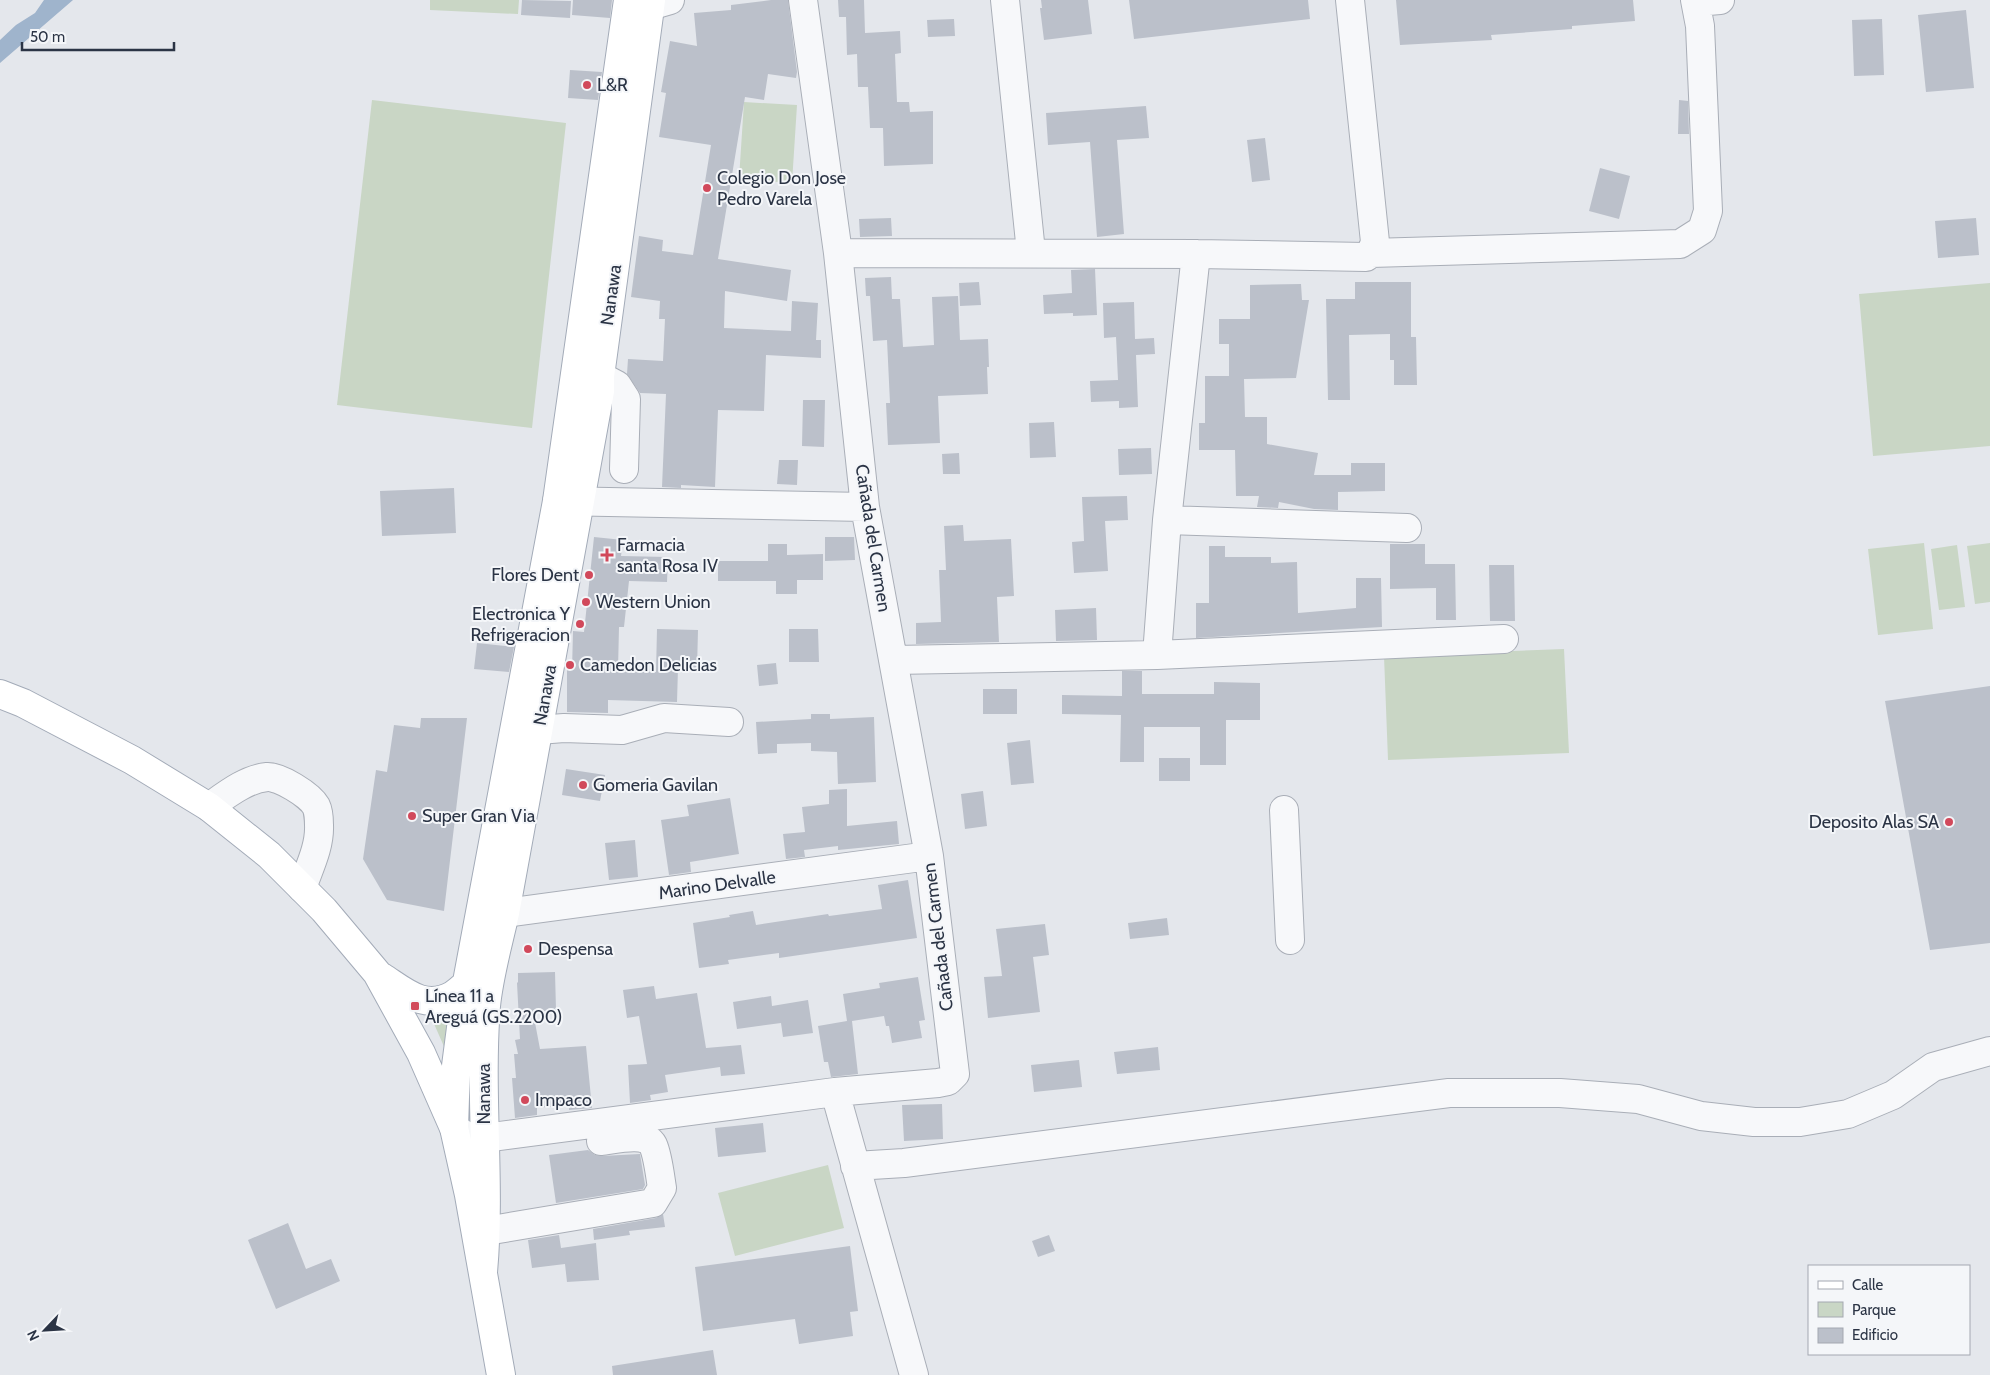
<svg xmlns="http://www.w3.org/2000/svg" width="1990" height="1375" viewBox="0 0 1990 1375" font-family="Cabin,sans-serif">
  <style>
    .green { fill: #c9d6c5 }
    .water { fill: #9fb4cc }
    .building { fill: #bbc0ca }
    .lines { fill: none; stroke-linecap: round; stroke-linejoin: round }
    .minor-casing { stroke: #a9aeb7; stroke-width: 30 }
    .major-casing { stroke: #a3abb8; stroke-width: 30 }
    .minor { stroke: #f7f8fa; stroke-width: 28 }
    .major { stroke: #fff; stroke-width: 28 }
    .poi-dot { fill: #d1495b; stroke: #f4f6f9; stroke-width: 2 }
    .labels { text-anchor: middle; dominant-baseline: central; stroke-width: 4; stroke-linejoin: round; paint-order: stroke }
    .poi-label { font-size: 18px; fill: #2b3445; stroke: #f4f6f9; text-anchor: start }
    .street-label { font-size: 18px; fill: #2b3445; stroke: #f4f6f9 }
  </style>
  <rect width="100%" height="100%" fill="#e4e7ec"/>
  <!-- green -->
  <path class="green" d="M430 0H519L518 14 430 10Z
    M372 100 566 123 532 428 337 405Z
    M744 102 797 105 792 183 739 179Z
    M1990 283V446L1873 456 1859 294Z
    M1924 543 1933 629 1878 635 1868 549Z
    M1990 543V602L1975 604 1967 546Z
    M1957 545 1965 607 1939 610 1931 549Z
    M1564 649 1569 753 1388 760 1384 656Z
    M453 1010 446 1051 431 1017Z
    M828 1165 844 1228 735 1256 718 1193Z"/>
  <!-- water -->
  <path class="water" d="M44 0H73L0 63V40L16 25 35 13Z"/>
  <!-- building -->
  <path class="building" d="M522 0 571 1 570 18 521 15Z
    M573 0H612L610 18 572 15Z
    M771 0H788L797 72 796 78 768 74 764 100 745 97 718 259 791 270 787 301 725 291 724 328 791 331 792 301 818 303 816 340H821V358L766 355 764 411 718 410 715 487 681 485V488L662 487 666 394 640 393 627 374 628 359 663 361 665 319H659L660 301 631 297 639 236 663 240 662 251 693 255 711 145 659 137 666 93 661 92 670 41 697 46 694 13 731 10V5Z
    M838 0H864L865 33 900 31 901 53 895 54 897 102H909L910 112 933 111V164L884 166 883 128H870L868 87H858L857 54 847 55 846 17H839Z
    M1041 0H1088L1092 34 1044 40 1040 8H1042Z
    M1129 0H1308L1310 19 1134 39Z
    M1396 0H1633L1635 21 1572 26V29L1491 35 1492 40 1400 45Z
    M1966 10 1974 88 1926 92 1918 15Z
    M954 19 955 36 928 37 927 20Z
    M1882 19 1884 75 1854 76 1852 20Z
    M570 70 602 72 598 100 568 98Z
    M1679 100 1688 101 1689 134H1678Z
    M1146 106 1149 138 1117 140 1124 234 1097 237 1090 142 1048 145 1046 113Z
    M1265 138 1270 180 1252 182 1247 140Z
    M1600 168 1630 176 1619 219 1589 211Z
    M891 218 892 236 860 237 859 219Z
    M1976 218 1979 255 1938 258 1935 221Z
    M1095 269 1097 315 1073 316V313L1044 314 1043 295 1072 293 1071 270Z
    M891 277 892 299H900L903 347 934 345 932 297 958 296 960 340 988 339 989 367H987L988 394 938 396 940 443 888 445 886 403H890L887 340 873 341 870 296H866L865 278Z
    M979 282 981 305 960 306 959 283Z
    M1355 282H1411V337H1416L1417 385H1394V360H1390V334L1349 335 1350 400H1328L1326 299H1355Z
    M1301 284 1302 300H1309L1296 378 1244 379 1245 417H1267V444L1318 453 1314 475H1351V463H1385V491L1338 492V510L1314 509 1279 502 1278 508 1257 507 1259 496H1236L1235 450H1199V423H1205V376H1229V344H1219V319H1250V285Z
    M1134 302 1135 339 1154 338 1155 354 1136 355 1138 407 1119 408V401L1091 402 1090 381 1118 380 1116 337 1104 338 1103 303Z
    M803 400H825L824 447 802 446Z
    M1054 422 1056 457 1030 458 1029 423Z
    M1151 448 1152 474 1119 475 1118 449Z
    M959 453 960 474H943L942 454Z
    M779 460H798L797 485 777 484Z
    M454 488 456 533 382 536 380 491Z
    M1127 496 1128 520 1105 521 1108 571 1074 573 1072 542 1084 541 1082 497Z
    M963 525 964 541 1011 539 1014 596 997 597 999 642 916 644V623L941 622 939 570H946L944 526Z
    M594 537 623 540 621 556 668 557 667 582 629 581 624 627H619L618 670 656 672 657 629 698 630 697 669 678 668 677 702 608 700V713L567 712V670H572L573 631 584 632Z
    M825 537H854L855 560 825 561Z
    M768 544H787V555L823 554V580H797V594H776V581H718V561H768Z
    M1390 544H1425V564H1455L1456 620H1436V588L1390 589Z
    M1209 546H1225V557H1271V563L1297 562 1298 613 1356 608V578H1381L1382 627 1196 638V603H1209Z
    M1489 565H1514L1515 621H1490Z
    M1096 608 1097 640 1056 641 1055 610Z
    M789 629H818L819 662H789Z
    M477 643 514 647 509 672 474 669Z
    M776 663 778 684 759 686 757 665Z
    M1122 671H1142V694H1214V682L1260 683V720H1226V765H1200V727H1144V762H1120L1121 715 1062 714V695L1122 696Z
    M1990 686V943L1930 950 1885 701Z
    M983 689H1017V714H983Z
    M811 714H830V719L874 717 876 782 838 784 837 752 811 751V743L777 744V753L758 754 756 722 811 719Z
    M421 718H467L444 911 387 900 363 859 376 770 387 772 394 725 420 728Z
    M1030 740 1034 783 1011 785 1007 743Z
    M1159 758H1190V781H1159Z
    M566 769 605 775 600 801 562 795Z
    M847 789V826L897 821 899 844 838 850V846L804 850 805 857 786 859 783 834 805 832 802 807 829 804V790Z
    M983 791 987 826 965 829 961 794Z
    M730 798 739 854 690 862 691 872 669 875 661 820 689 816 687 805Z
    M635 840 638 877 609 880 605 843Z
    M908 880 917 938 779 958V953L728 960 729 964 699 968 693 923 730 917 729 915 753 911 756 925 828 914 829 916 882 909 878 885Z
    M1167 918 1169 935 1130 939 1128 923Z
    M1045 924 1049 955 1033 957 1040 1012 988 1018 984 977 1002 976 996 929Z
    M555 972 556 1010 533 1012 540 1049 586 1046 592 1108 569 1110V1105L537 1108V1115L515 1118 512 1078H516L514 1054H518L515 1040 520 1039 517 983 518 982V973Z
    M918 977 925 1020 919 1021 922 1038 892 1043 889 1026H886L884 1016 852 1021 858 1074 831 1077 828 1062H824L818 1026 847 1021 843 994 880 988 879 983Z
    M654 986 656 999 697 993 706 1048 741 1045 745 1074 721 1076 720 1067 665 1075 668 1092 650 1095 651 1100 630 1103 628 1065 647 1064 639 1016 627 1018 623 990Z
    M771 996 772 1006 808 1000 813 1033 783 1037 781 1023 737 1029 733 1002Z
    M1158 1047 1160 1070 1117 1074 1114 1052Z
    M1079 1060 1082 1087 1034 1092 1031 1065Z
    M942 1104 943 1139 904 1141 902 1105Z
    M763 1123 766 1152 718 1157 715 1128Z
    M588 1150 595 1155 602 1156 640 1154 645 1185 643 1189 556 1203 549 1155Z
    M663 1214 665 1227 629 1231 630 1235 594 1240 593 1229 656 1218Z
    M288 1223 306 1269 331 1259 340 1281 276 1309 248 1240Z
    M559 1235 561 1248 596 1243 599 1280 567 1282 565 1264 532 1268 528 1240Z
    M1049 1235 1055 1251 1038 1257 1032 1241Z
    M850 1246 858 1311 850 1312 853 1336 799 1344 795 1319 703 1331 695 1267Z
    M713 1350 717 1375H613L612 1366Z"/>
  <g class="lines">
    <defs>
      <path id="minor" d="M1005 0 1031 252
        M1696 2 1720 0
        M629 12 670 0
        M838 253 1196 254 1366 257 1371 253 1375 242 1350 0
        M1371 253 1680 244 1702 230 1708 211 1700 26 1695 0
        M600 376 617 385 626 399 624 469
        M557 501 865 507
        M1167 520 1407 528
        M1157 655 1167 520 1196 254
        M894 660 1157 655 1504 639
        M538 730 564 728 622 730 664 718 729 722
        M209 807C226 795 246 779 267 777 279 776 310 795 316 806 318 810 319 820 319 825 320 847 309 868 302 888
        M1284 810 1290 940
        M505 913 929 856
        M835 1092 914 1375
        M454 1128 468 1137 484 1138 835 1092 938 1083 948 1081 955 1074 929 856 865 507 838 253 803 0
        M855 1166 904 1163 1449 1093H1560L1638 1099 1701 1116 1754 1122H1800L1848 1114 1893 1095 1933 1067 1990 1051
        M486 1231 653 1203 662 1188C660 1176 658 1156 653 1145 646 1131 613 1140 601 1141"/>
      <path id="major" d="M0 694 23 703 132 760 209 807 269 855 324 910 377 973 421 1053 454 1128 469 1195 501 1375
        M382 977C405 992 425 1011 453 995 462 989 468 981 478 976
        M454 1128 456 1066 467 982 557 501 628 0
        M483 1272C491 1184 479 1095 486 1006 489 975 498 944 505 913L600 391V376L651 0"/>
    </defs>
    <!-- minor casing -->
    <use href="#minor" class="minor-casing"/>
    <!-- major casing -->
    <use href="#major" class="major-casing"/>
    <!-- minor -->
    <use href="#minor" class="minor"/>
    <!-- major -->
    <use href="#major" class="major"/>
  </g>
  <!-- markers -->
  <g class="poi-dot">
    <circle cx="587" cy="85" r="5"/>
    <circle cx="707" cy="188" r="5"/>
    <path d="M604.5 547.5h5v5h5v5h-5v5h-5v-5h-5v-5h5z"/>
    <circle cx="589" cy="575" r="5"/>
    <circle cx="586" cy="602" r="5"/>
    <circle cx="580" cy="624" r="5"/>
    <circle cx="570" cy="665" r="5"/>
    <circle cx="583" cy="785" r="5"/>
    <circle cx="412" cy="816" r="5"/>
    <circle cx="1949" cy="822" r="5"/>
    <circle cx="528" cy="949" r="5"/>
    <rect x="410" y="1001" width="10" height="10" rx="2.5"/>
    <circle cx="525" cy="1100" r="5"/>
  </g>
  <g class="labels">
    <!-- poi labels -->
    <g class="poi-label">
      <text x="597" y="85">L&amp;R</text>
      <text x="717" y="178">Colegio Don Jose<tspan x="717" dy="21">Pedro Varela</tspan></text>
      <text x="617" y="545">Farmacia<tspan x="617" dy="21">santa Rosa IV</tspan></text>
      <text x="579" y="575" text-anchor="end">Flores Dent</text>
      <text x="596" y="602">Western Union</text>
      <text x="570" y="614" text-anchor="end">Electronica Y<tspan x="570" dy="21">Refrigeracion</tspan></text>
      <text x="580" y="665">Camedon Delicias</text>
      <text x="593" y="785">Gomeria Gavilan</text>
      <text x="422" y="816">Super Gran Via</text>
      <text x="1939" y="822" text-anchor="end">Deposito Alas SA</text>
      <text x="538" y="949">Despensa</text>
      <text x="425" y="996">Línea 11 a<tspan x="425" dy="21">Areguá (GS.2200)</tspan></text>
      <text x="535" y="1100">Impaco</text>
    </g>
    <!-- street labels -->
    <g class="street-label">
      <text transform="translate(611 295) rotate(-82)">Nanawa</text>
      <text transform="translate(873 538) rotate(81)">Cañada del Carmen</text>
      <text transform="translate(545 695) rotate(-80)">Nanawa</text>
      <text transform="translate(717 885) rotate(-8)">Marino Delvalle</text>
      <text transform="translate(938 937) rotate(-97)">Cañada del Carmen</text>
      <text transform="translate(484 1094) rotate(-90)">Nanawa</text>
    </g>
  </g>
  <!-- legend -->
  <rect x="1808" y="1265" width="162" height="90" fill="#f4f6f9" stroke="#a4a8b1"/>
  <rect x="1818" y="1281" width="25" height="8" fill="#ffffff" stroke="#a4a8b1"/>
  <text x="1852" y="1290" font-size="15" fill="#2b3445">Calle</text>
  <rect x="1818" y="1302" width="25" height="15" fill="#c9d6c5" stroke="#a4a8b1"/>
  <text x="1852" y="1315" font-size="15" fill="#2b3445">Parque</text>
  <rect x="1818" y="1328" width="25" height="15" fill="#bbc0ca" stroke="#a4a8b1"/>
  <text x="1852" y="1340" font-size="15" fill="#2b3445">Edificio</text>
  <!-- north arrow -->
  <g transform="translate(45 1330) rotate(245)" stroke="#f4f6f9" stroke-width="4" paint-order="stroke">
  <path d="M0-4L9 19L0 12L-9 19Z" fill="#2b3445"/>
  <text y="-8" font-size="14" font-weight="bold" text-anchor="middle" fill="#2b3445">N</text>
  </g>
  <!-- scale -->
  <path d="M22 42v8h152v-8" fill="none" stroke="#2b3445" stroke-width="2.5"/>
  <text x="30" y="42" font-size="15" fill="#2b3445" stroke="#f4f6f9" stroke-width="4" paint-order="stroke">50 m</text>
</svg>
